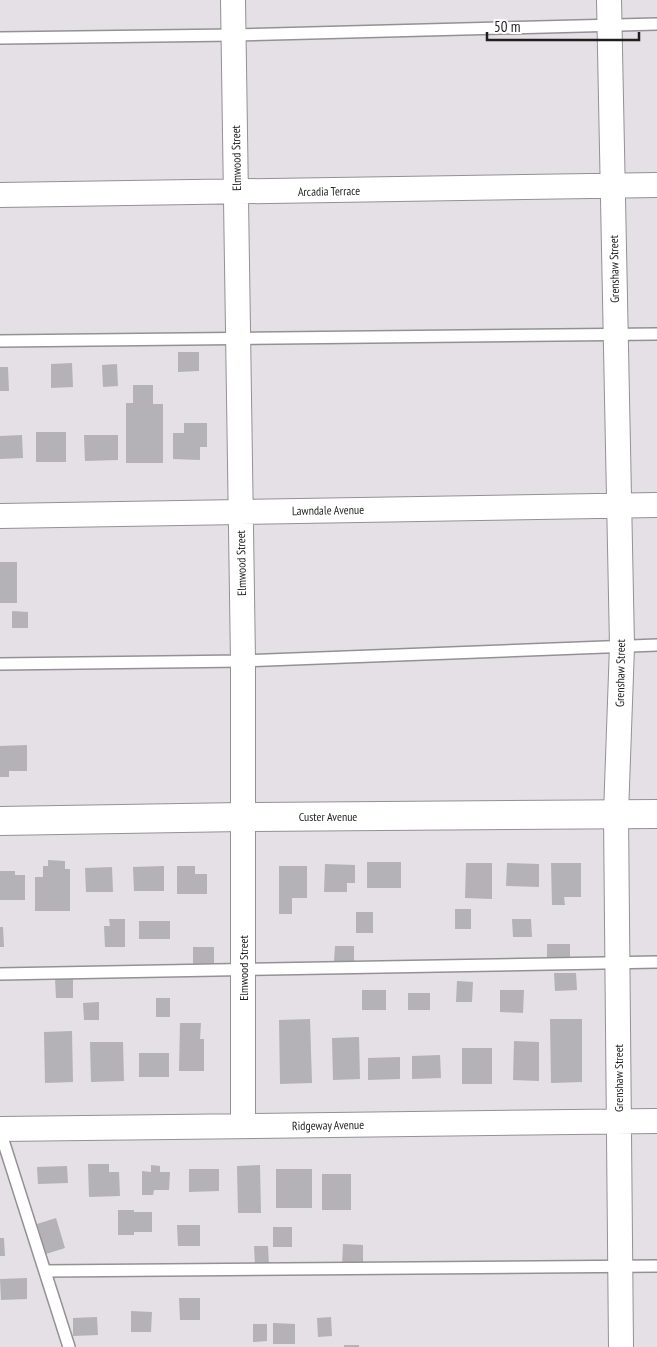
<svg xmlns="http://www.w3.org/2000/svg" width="657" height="1347" viewBox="0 0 657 1347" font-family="'PT Sans Narrow',sans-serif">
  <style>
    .building { fill: #b4b2b7 }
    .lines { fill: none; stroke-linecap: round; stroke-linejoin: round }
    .lane-casing { stroke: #949195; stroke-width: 14 }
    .street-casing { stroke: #949195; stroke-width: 26 }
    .secondary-casing { stroke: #949195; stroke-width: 30 }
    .lane { stroke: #fff; stroke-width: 11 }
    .street { stroke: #fff; stroke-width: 24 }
    .secondary { stroke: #fff; stroke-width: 28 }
    .labels { text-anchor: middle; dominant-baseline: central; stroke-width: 4.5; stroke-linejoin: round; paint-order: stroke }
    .street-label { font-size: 12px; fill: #201f20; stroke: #fff }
  </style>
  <rect width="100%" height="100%" fill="#e4e0e5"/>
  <!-- building -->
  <path class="building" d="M178 352H199V371L178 372Z
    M72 363 73 387 51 388V364Z
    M117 364 118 386 103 387 102 365Z
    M0 367H8L9 391H0Z
    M133 385H153V404H163V463H126V403H133Z
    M184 423H207V447H200V460L173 459V433H184Z
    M36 432H66V462H36Z
    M22 435 23 458 0 459V436Z
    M84 435H118V460L85 461Z
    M0 562H17V603H0Z
    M12 611 28 612V628H12Z
    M27 745V771H9V777H0V746Z
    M48 860 65 861V869H70V911H35V877H43V866H48Z
    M367 862H401V888H367Z
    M466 863H492V899L465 898Z
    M507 863 539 864V887L506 886Z
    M551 863H581V897H564L565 905H552Z
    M325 864 355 865V883H347V892H324Z
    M164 866V891H134L133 867Z
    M177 866H195V874H207V894H177Z
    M279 866H307V898H292V914H279Z
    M112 867 113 892H86L85 868Z
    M0 871H15V875H25V900H0Z
    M455 909H471V929H455Z
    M356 912H373V933H356Z
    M109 919H125V947H105L104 926H110Z
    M512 919H531L532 937H513Z
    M139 921H170V939H139Z
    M0 927H3L4 947H0Z
    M547 944H570V958L547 959Z
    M335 946H354V961H334Z
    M193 947H214V965H193Z
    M554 973H576L577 990 555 991Z
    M55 979H73V998H56Z
    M457 981 473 982 472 1002H456Z
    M362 990H386V1010H362Z
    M500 990H524L523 1013 500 1012Z
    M408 993H430V1010H408Z
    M156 998H170V1017H156Z
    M99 1002V1020H84L83 1003Z
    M310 1019 312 1083 280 1084 279 1020Z
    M550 1019H582V1082L551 1083Z
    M180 1023H201L200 1039H204V1071H179Z
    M72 1031 73 1082 45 1083 44 1032Z
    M359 1037 360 1079 333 1080 332 1038Z
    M514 1041 539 1042V1081L513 1080Z
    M90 1042H123L124 1081 91 1082Z
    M462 1048H492V1084H462Z
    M139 1053H169V1077H139Z
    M440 1055 441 1078 412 1079V1056Z
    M400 1057V1079L368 1080V1058Z
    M88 1164H109V1172H119L120 1196 89 1197Z
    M151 1165 160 1166V1172H170L169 1190H154L153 1195H142V1171L151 1172Z
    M260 1165 261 1213H238L237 1166Z
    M67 1166 68 1183 38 1184 37 1167Z
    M189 1169H219V1191L189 1192Z
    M276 1169H312V1208H276Z
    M322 1174H351V1210H322Z
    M118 1210H134V1212H152V1232H134V1235H118Z
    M56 1218 65 1248 46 1254 37 1224Z
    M177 1225H200V1246H178Z
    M273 1227H292V1247H273Z
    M0 1238H4L5 1256H0Z
    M343 1244 363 1245V1266H342Z
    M254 1246H268L269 1266H255Z
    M27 1278V1299L1 1300 0 1279Z
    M179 1298H200V1320H180Z
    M131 1311 152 1312 151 1332H131Z
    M97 1317 98 1335 73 1336V1318Z
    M331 1317 332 1336 318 1337 317 1318Z
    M273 1323 295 1324V1344H273Z
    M253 1324H267V1341L253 1342Z
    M344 1345H359V1347H344Z"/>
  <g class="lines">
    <defs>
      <path id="lane" d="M0 38 234 35 657 24
        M0 341 657 334
        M0 664 243 661 657 645
        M0 974 657 962
        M0 1131 69 1347
        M45 1271 657 1266"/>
      <path id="street" d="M233 0 243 661V1126
        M609 0 622 646 616 814 621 1347
        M0 195 657 185
        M0 516 657 505
        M0 1129 657 1121"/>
      <path id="secondary" d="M0 821 242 817 657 814"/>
    </defs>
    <!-- lane casing -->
    <use href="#lane" class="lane-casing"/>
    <!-- street casing -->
    <use href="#street" class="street-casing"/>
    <!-- secondary casing -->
    <use href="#secondary" class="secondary-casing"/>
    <!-- lane -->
    <use href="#lane" class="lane"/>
    <!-- street -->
    <use href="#street" class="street"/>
    <!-- secondary -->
    <use href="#secondary" class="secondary"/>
  </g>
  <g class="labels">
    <!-- street labels -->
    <g class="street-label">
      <text transform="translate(236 158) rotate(-91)">Elmwood Street</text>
      <text transform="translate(329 191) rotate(-1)">Arcadia Terrace</text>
      <text transform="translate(614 269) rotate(-91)">Grenshaw Street</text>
      <text transform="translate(328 510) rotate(-1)">Lawndale Avenue</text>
      <text transform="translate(241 563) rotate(-91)">Elmwood Street</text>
      <text transform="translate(620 673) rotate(-89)">Grenshaw Street</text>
      <text x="328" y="816">Custer Avenue</text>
      <text transform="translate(243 968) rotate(-90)">Elmwood Street</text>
      <text transform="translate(618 1078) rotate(-90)">Grenshaw Street</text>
      <text transform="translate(328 1125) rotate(-1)">Ridgeway Avenue</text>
    </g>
  </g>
  <!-- scale -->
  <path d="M487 32v8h152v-8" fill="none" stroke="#201f20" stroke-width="2.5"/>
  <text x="494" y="32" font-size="15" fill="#201f20" stroke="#ffffff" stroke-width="4" paint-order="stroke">50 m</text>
</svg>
